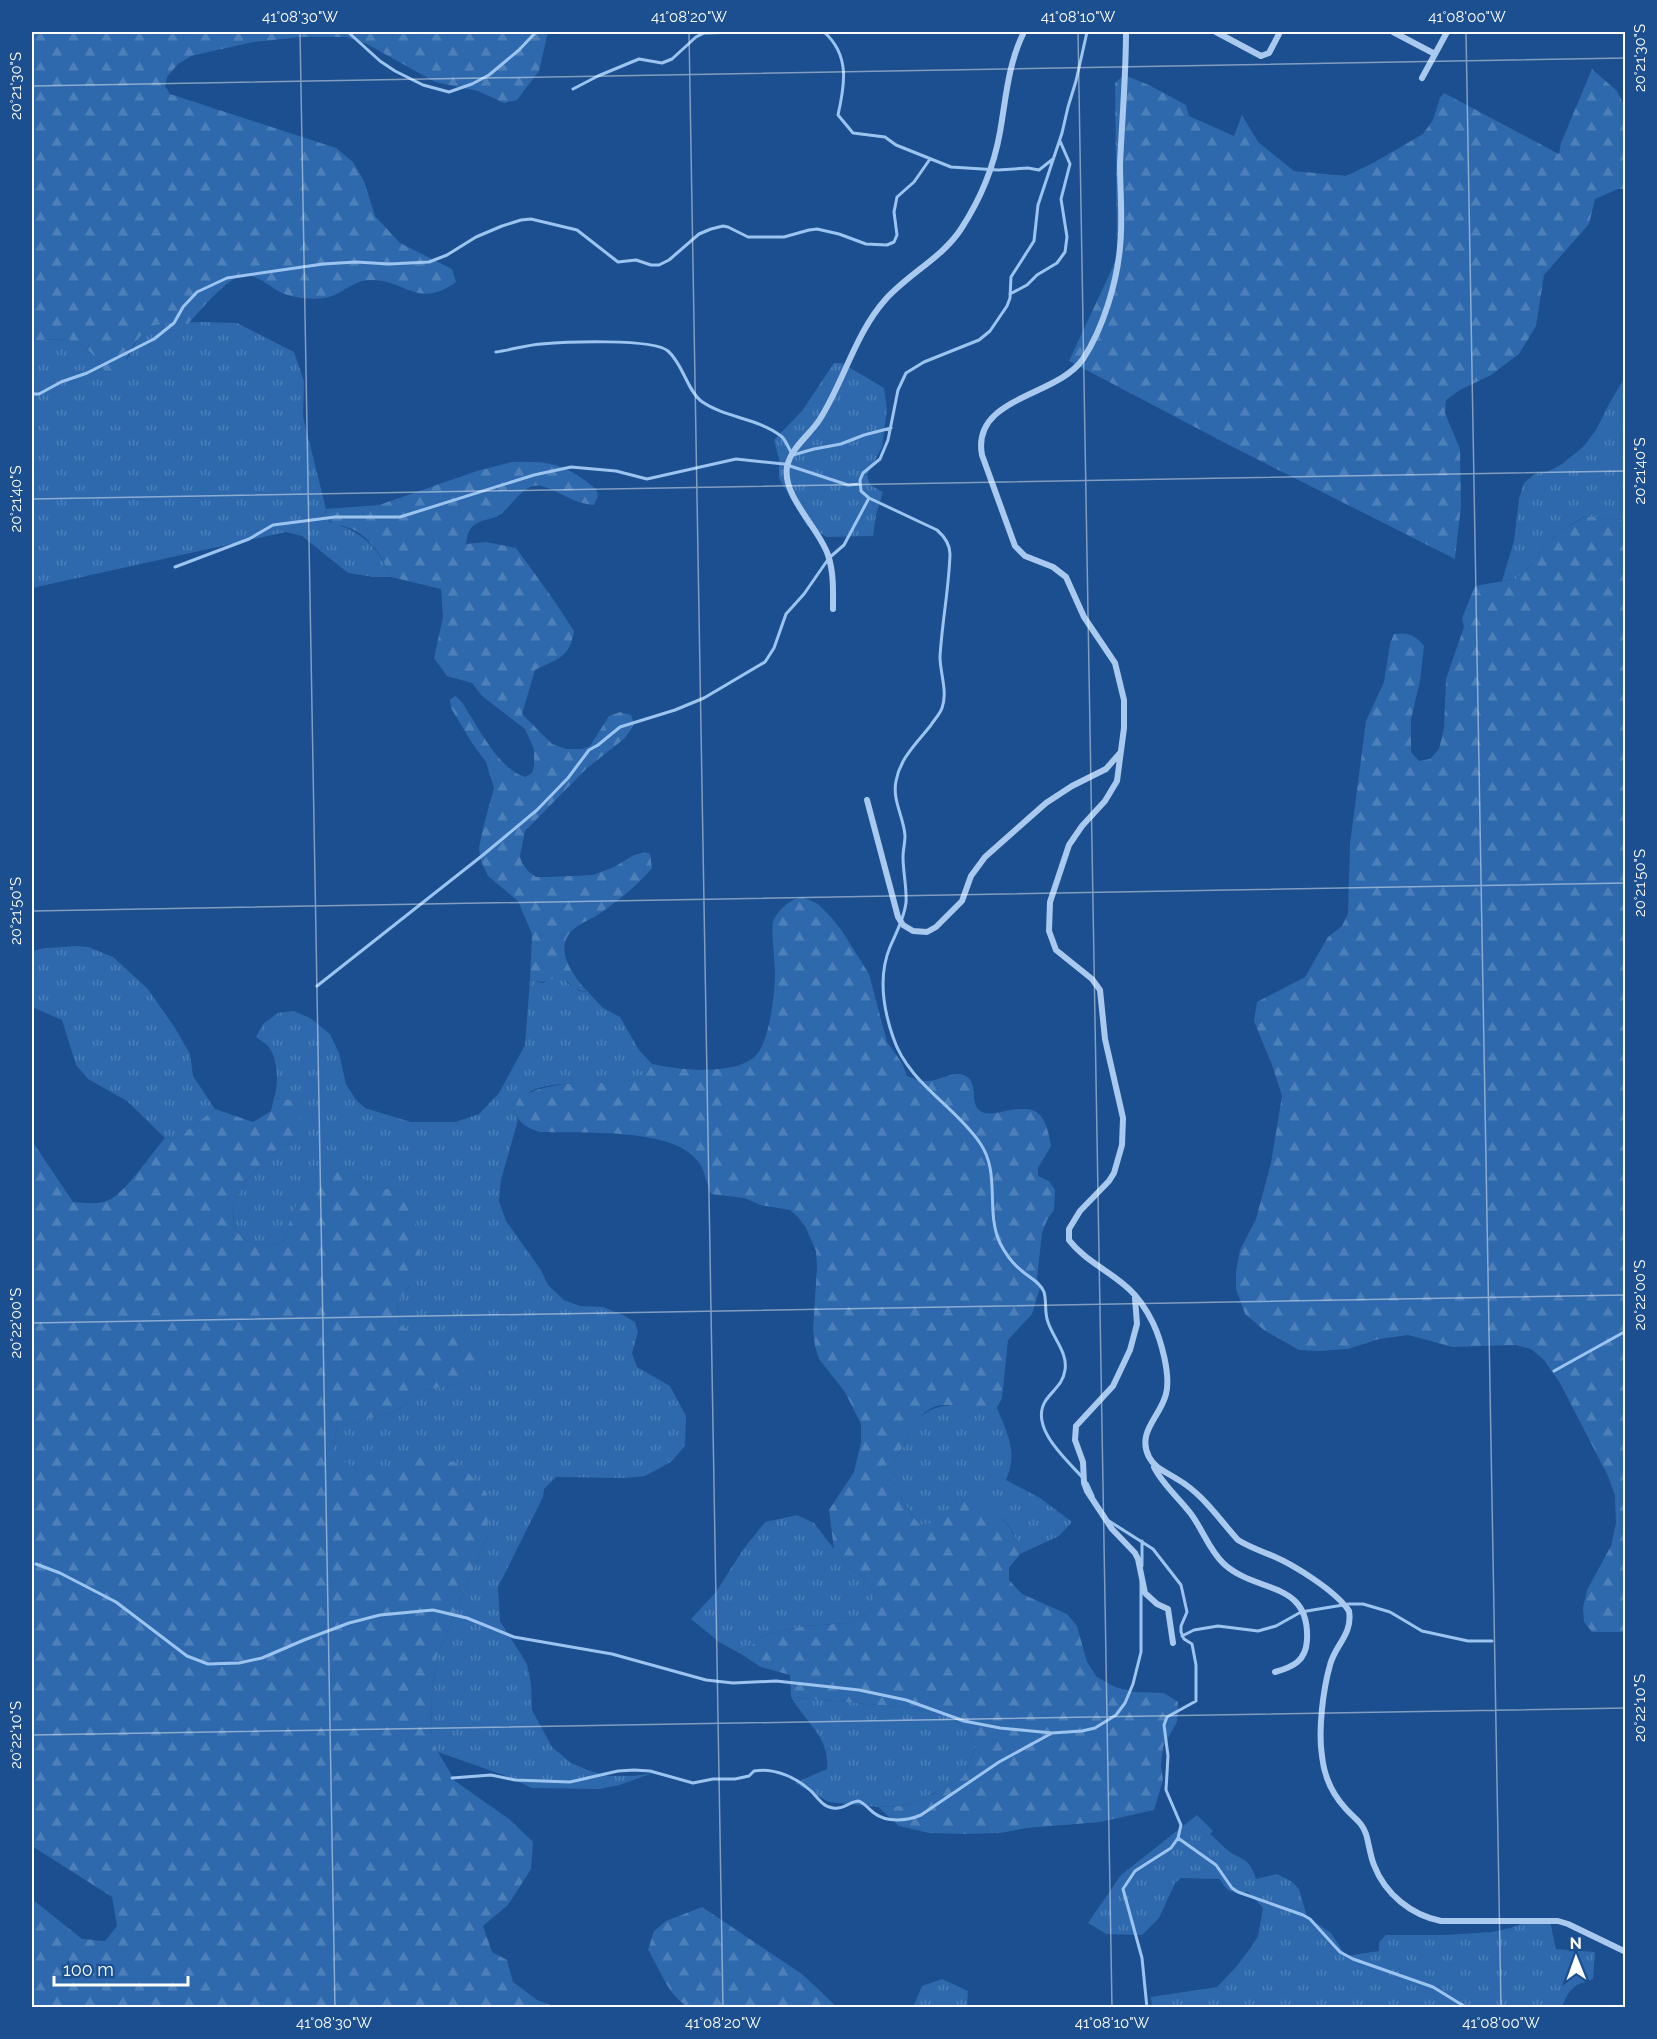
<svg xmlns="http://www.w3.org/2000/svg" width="1657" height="2039" viewBox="0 0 1657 2039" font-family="Raleway,sans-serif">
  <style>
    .grass { fill: url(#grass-tufts) }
    .forest { fill: url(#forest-firs) }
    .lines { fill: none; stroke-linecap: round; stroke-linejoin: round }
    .stream { stroke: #9cc4f0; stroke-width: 3 }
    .minor { stroke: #a9c9ee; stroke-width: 6 }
    .ticks { fill: none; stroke: #fff; stroke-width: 1.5; stroke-opacity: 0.45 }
    .neatline { fill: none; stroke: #fff; stroke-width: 2 }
    .ticks-label { font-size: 15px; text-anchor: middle; fill: #fff }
  </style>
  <defs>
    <pattern id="grass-tufts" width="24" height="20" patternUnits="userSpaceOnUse" patternTransform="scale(1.5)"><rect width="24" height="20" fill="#2e69ad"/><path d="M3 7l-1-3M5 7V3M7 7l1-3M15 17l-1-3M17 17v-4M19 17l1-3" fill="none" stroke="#4d80b9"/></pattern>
    <pattern id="forest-firs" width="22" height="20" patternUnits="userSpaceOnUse" patternTransform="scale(1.5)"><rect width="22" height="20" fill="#2e69ad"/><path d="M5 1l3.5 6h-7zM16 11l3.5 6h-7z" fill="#4d80b9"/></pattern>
  </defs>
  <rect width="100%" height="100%" fill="#1b4f8f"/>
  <!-- grass -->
  <path class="grass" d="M203 322 237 323 294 352 304 381 303 417 326 509 325 512 329 522C360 530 379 547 391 577H374L348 573 302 536 286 532 32 588V341C70 337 84 337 105 372L128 358 139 336 147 329 161 323Z
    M834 363H842L884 388 887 409 882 447 867 475 870 485 883 492 876 515 873 536 827 537 807 526 779 478V459L774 440 802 411Z
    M1625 377V523L1621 520 1585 516 1561 531 1544 548 1530 566 1516 579 1502 581 1514 541 1519 499 1524 483 1535 474 1549 471 1562 464 1583 447 1596 430 1609 404Z
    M77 946 88 947 113 957 147 988 175 1028 190 1054 193 1076 215 1109 176 1139 165 1138 127 1101 88 1079 76 1065 62 1020 32 1007V951L46 948Z
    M555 977H563C569 986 577 992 588 992L603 1008 620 1017 639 1050 652 1064C649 1068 645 1075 639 1077 607 1092 567 1076 533 1090 526 1093 520 1104 514 1110L518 1120 501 1180 499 1201 506 1221 541 1270 548 1285 564 1300 580 1306 603 1307 623 1315 635 1322 638 1332 632 1353 637 1367 670 1386 686 1416 685 1446 671 1462 645 1476 625 1478 556 1477 544 1489 543 1497 498 1587 500 1621 527 1664 531 1684 532 1710 552 1747 571 1763 590 1771 609 1776H634L653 1773 619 1785 600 1789 532 1788 506 1776 438 1752 431 1740 432 1692 437 1656 488 1535 425 1457 368 1475 343 1461 333 1452 337 1427 394 1412 426 1390 479 1379 468 1337H424L400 1325 397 1302 410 1286V1193L378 1187 351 1173 291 1216 285 1240 266 1247 244 1240 233 1226 234 1201 250 1176 276 1151 296 1137 291 1100 274 1098C279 1084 278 1058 268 1046 265 1043 260 1040 256 1037L263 1024 278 1013 294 1011 310 1018 330 1034 339 1053 346 1084 356 1100 365 1108 411 1122H455L479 1114 499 1093 525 1045 530 980 542 983Z
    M952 1405 983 1411 997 1408C1008 1436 1018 1451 1006 1480L1040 1498 1072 1522 1059 1536 1020 1554C1019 1540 1008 1520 995 1513 983 1508 968 1507 956 1503L933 1524 921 1525C908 1511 888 1482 894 1463 896 1453 905 1448 908 1439 916 1416 928 1407 952 1405Z
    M797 1515 814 1523 848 1567 864 1578 874 1593 875 1603 868 1612 848 1623 804 1626 764 1635 741 1654 719 1642 691 1619 716 1592 742 1551 765 1522Z
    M791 1697 911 1708 946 1715 969 1731 976 1746 963 1777 942 1790 902 1806 878 1807 829 1802 795 1783 827 1769C830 1737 806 1723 791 1697Z
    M1197 1815 1213 1831 1210 1834C1215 1838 1220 1843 1225 1848 1239 1861 1249 1855 1256 1879L1277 1874 1291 1881 1299 1889 1307 1917 1331 1933 1346 1956 1379 1951V1942L1386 1935H1445L1492 1932 1510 1928 1533 1920 1550 1922 1556 1949 1595 1952 1593 1979C1587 1982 1582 1982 1577 1985 1569 1990 1565 1999 1562 2007H1152L1151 1997 1217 1987 1236 1967 1252 1946 1258 1936 1263 1908 1248 1892C1234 1894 1227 1893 1220 1879L1181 1878 1175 1883 1159 1918 1142 1935 1106 1934 1088 1923 1121 1875Z
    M942 1979 968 1991 967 2007H913L922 1986Z"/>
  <!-- forest -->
  <path class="forest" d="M32 32H548L539 71 517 100 504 103 478 91 435 82 367 44 346 37H300L253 42 191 56 178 64 167 77 165 86 170 94 336 148 353 162 364 181 375 216 400 243 452 269 456 282C418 310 405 279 370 280 355 280 345 291 332 296 321 300 303 299 291 296 271 292 259 270 238 277 225 281 198 313 188 324 180 324 169 322 160 324 136 329 128 358 117 377L105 372C84 337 70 337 32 341Z
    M1592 69 1617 91 1625 107V189H1618L1595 199 1589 224 1544 275 1536 326 1519 354 1491 375 1460 390 1446 400 1445 413 1460 449 1461 506 1455 559 1227 444 1069 361 1117 258 1115 83 1124 75 1149 85 1186 105 1189 116 1234 136 1242 115 1258 142 1294 171 1346 176 1373 163 1423 134 1433 120 1440 98 1444 93 1559 154 1561 143Z
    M512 462C552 461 565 464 596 489L598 496 594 505C571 503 561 491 541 486 524 482 513 505 501 514 492 521 480 518 472 527 468 531 467 538 466 544L486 542 516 548 553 599 574 631C570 658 557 659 535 670L522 714 552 744 566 749H582L590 746 609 716 620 712 631 715 634 724 625 738 586 769 525 831 520 856 522 863 528 871 536 877H549L593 875 614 867 634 855 645 852 650 854 652 868C637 886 618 901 599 914 592 919 582 922 575 928 551 947 573 976 588 992L574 989 563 977C548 977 548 985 530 980L532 934 518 901 488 876 481 861 479 848 483 828 494 788 486 762 472 743 451 708 450 700 455 696C463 701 466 710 472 718 483 737 503 771 525 777L532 773 534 766V749L525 729 482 696 472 683 447 676 434 658 443 617 441 589 391 577C384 559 371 538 352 529 343 525 332 525 326 518V509L379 505 477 471Z
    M1586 516 1621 520 1626 523V1632H1592L1584 1622 1583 1608 1587 1590 1611 1546 1616 1523 1615 1496 1608 1476 1560 1383 1544 1360 1531 1349 1515 1345 1453 1347 1408 1335 1379 1339 1348 1349 1319 1351 1299 1350 1264 1330 1245 1314 1236 1289V1271L1240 1250 1256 1219 1271 1163 1282 1096 1272 1065 1254 1021 1257 1002 1305 977 1328 937 1342 926 1348 914 1350 844 1366 721 1384 682 1390 644 1394 634C1409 632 1415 635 1424 646L1420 681 1411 719V752L1419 761 1430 759 1439 749 1444 728 1446 679 1464 627 1462 618 1475 586 1516 579 1530 566 1544 548 1561 531Z
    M803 897 818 904 831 917 842 931 869 974 887 1042 902 1063 907 1076C913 1078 919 1081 925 1081 939 1082 954 1069 966 1076 980 1085 968 1105 982 1112 988 1115 995 1113 1001 1112 1037 1104 1045 1110 1051 1146L1038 1168V1176L1049 1181 1055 1190 1054 1210 1047 1220 1042 1233 1037 1279 1040 1288 1032 1314 1008 1340 1002 1398 997 1408C993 1409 988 1411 983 1411 967 1411 954 1402 937 1406 922 1410 913 1426 908 1439 904 1448 896 1453 894 1463 889 1482 908 1512 921 1525 944 1523 942 1509 957 1503 985 1492 1018 1528 1020 1554L1009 1568V1580L1022 1594 1067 1614 1077 1626 1087 1662 1097 1677 1115 1687 1133 1692 1164 1693 1178 1702 1177 1722 1163 1747 1161 1766 1163 1780 1154 1810 1100 1822 1027 1828 1000 1833 965 1834 929 1833 899 1826 878 1807 902 1806 942 1790 963 1777 976 1746 969 1731 946 1715 911 1708 791 1697 790 1675 761 1667 741 1654 764 1635 804 1626 848 1623 868 1612 875 1603 874 1593 864 1578 848 1567 834 1550 829 1510 854 1472 861 1442V1424L845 1392 819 1359 815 1346 813 1330 817 1268 816 1251 806 1228 798 1217 790 1210 761 1205 744 1198 711 1194C707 1185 705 1172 700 1164 676 1126 580 1134 540 1132 527 1128 519 1124 514 1110L519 1098C539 1086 564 1083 588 1083 606 1083 622 1085 639 1077 644 1075 648 1068 652 1064 679 1070 739 1077 758 1053 770 1037 775 992 775 973 775 963 771 929 773 922 778 909 790 899 803 897Z
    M274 1098 291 1100 301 1118 296 1137 276 1151 250 1176 234 1201 233 1226 244 1240 266 1247 285 1240 291 1216 299 1199 316 1177 324 1171 351 1173 378 1187 410 1193C413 1210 423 1250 419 1265 416 1280 406 1291 397 1302L400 1325 424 1337H468L487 1360 480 1379 426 1390 394 1412 337 1427 333 1451 343 1461 368 1475 425 1456 460 1464 487 1493 488 1535 437 1656 432 1692 431 1740 455 1781 509 1819 533 1842 531 1869 508 1905 483 1926 492 1952 507 1960 513 1982 537 2000 556 2007H32V1899L82 1939 105 1941 117 1926 112 1897 32 1846V1141L73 1202C84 1203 101 1205 111 1199 128 1189 151 1154 165 1138L176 1139 215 1109 253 1122 271 1111Z
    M702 1907 802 1974 837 2007 689 2008C666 1993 662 1972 648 1950L654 1931 666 1921Z"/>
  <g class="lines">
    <!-- stream -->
    <path class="stream" d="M348 32 380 61 395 71 423 85 449 92 472 84 489 75 519 50 536 32
      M824 32C850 55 845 84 838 115L853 133 885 137 896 145 951 167 998 170 1028 168 1039 170 1053 159
      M573 89 598 76 639 59 662 63 672 59 696 37 704 33 738 32
      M1010 294 1027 285 1037 275 1057 263 1065 252 1067 237 1061 199 1070 164 1060 141
      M496 352C511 350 526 345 541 344 564 342 653 338 668 351 683 364 687 390 701 401 725 418 758 418 781 436 787 441 788 449 793 455L814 449 841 444 864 435 891 428
      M32 394H39L61 382 87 373 154 339 174 323 183 307 197 292 227 278 323 264 356 262 389 264 429 262 447 255 476 237 502 226 521 220 531 219 577 230 618 262 636 260 651 265H659L669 260 699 234 711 229 723 226 728 227 748 237H784L809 230 817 229 839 234 866 244 887 245 894 242 897 235 894 212 897 197 914 182 930 159
      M175 567 249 539 273 525 335 517H400L534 475 571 467 616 471 647 479 736 459 784 464 848 485 860 484
      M317 986 483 855 537 810 568 778 589 750 598 745 620 727 675 710 704 698 765 662 774 648 786 614 804 594 829 558 844 545 869 498
      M1554 1371 1626 1331
      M1083 1478C1067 1460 1028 1427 1046 1400 1054 1389 1063 1384 1065 1370 1068 1353 1053 1338 1048 1322 1044 1312 1047 1302 1044 1292 1040 1282 1030 1278 1022 1271 1013 1264 1005 1253 1000 1243 985 1211 1001 1173 980 1143 954 1105 908 1083 893 1037 883 1008 878 976 890 947 896 933 904 919 906 903 907 888 903 872 903 857 903 850 905 843 905 836 904 817 892 801 896 781 900 758 917 743 931 725 934 720 940 714 942 708 948 692 940 673 940 657 942 622 949 588 950 554 950 544 945 537 937 530L869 498 861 491 860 480 863 473 880 459 888 440 898 390 906 373 924 362 979 340 990 331 1007 306 1010 298 1011 277 1034 241 1038 205 1062 133 1068 107 1076 81 1087 32
      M1087 1483 1093 1496
      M1109 1521 1153 1549 1181 1585 1187 1612 1181 1626V1632L1184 1639 1192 1644 1196 1665V1701L1167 1717 1164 1725 1168 1756 1166 1790 1181 1825 1178 1838 1171 1848 1135 1871 1123 1889 1142 1958 1147 2008
      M36 1564 60 1573 116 1602 187 1656 208 1664 239 1663 262 1658 304 1640 349 1623 380 1615 433 1610 467 1618 514 1637 612 1654 706 1680 733 1683 776 1681 859 1690 906 1700 964 1721 1000 1728 1052 1733 1082 1731 1095 1728 1116 1715 1125 1703 1133 1684 1141 1652V1582
      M1142 1566V1541
      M1182 1636 1194 1630 1218 1626 1258 1631 1276 1626 1301 1612 1349 1604H1363L1390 1612 1422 1631 1468 1641H1492
      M452 1778 491 1775 515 1780 570 1782 618 1771 634 1770 650 1771 693 1783 713 1779H735L749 1776 754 1771C774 1767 797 1778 811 1791 817 1797 823 1807 833 1808 844 1810 850 1801 859 1801 865 1804 869 1809 874 1813 887 1823 907 1821 921 1815L999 1762 1052 1733
      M1178 1838 1216 1865 1232 1888 1238 1892 1303 1915 1310 1919 1340 1952 1353 1959 1433 1987 1467 2008"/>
    <!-- minor -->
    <path class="minor" d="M1126 32C1126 76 1122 120 1120 164 1120 191 1123 220 1120 247 1117 282 1103 329 1083 359 1057 397 971 397 982 455L1015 546 1025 556 1053 567 1066 577 1084 617 1115 663 1124 700V728L1117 781 1105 801 1082 826 1069 845 1050 902 1049 931 1056 950 1092 979 1100 990 1105 1039 1123 1118 1122 1145 1114 1173 1109 1181 1080 1211 1069 1229V1240C1085 1261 1110 1271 1129 1289 1139 1298 1147 1311 1153 1323 1161 1340 1171 1375 1166 1394 1161 1416 1136 1432 1149 1457 1155 1469 1167 1472 1177 1479 1203 1494 1218 1518 1238 1540 1249 1547 1261 1551 1273 1556 1294 1565 1336 1591 1349 1611 1353 1634 1335 1645 1330 1665 1323 1690 1318 1730 1322 1756 1324 1776 1333 1795 1346 1809 1354 1818 1362 1822 1366 1834 1369 1844 1370 1855 1374 1865 1385 1894 1411 1915 1441 1921H1558L1568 1924 1626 1952
      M1216 32 1261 56 1269 53 1280 32
      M1393 32 1435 54
      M1422 78 1447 32
      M833 609C833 591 834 573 828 555 819 528 782 496 787 467 791 447 810 435 820 419 844 381 855 334 885 300 908 274 942 258 961 229 980 200 994 166 1000 132 1006 98 1008 64 1024 32
      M867 800 898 917 903 925 913 931 927 932 936 927 962 901 971 876 985 857 1046 803 1072 786 1106 769 1120 753
      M1135 1298 1137 1324 1130 1350 1113 1386 1076 1426 1075 1440 1083 1462 1084 1483 1087 1491 1112 1529 1135 1553 1138 1559 1145 1593 1157 1604 1168 1609 1173 1643
      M1154 1467C1162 1484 1180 1499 1191 1514 1203 1530 1209 1550 1224 1564 1257 1594 1310 1580 1307 1640 1306 1661 1293 1667 1275 1672"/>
  </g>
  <!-- ticks -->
  <path class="ticks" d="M300 32 335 2008M689 32 723 2008M1078 32 1112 2008M1466 32 1501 2008M32 86 1626 58M32 499 1626 471M32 911 1626 883M32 1323 1626 1295M32 1735 1626 1708"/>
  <!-- border -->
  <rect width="1657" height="2039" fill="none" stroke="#1b4f8f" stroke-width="66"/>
  <!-- north arrow -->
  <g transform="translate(1576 1958) rotate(359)" stroke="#1b4f8f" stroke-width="4.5" paint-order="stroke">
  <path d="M0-4.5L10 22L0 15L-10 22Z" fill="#ffffff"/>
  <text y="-9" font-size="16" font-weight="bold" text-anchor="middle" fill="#ffffff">N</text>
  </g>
  <!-- scale -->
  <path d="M54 1976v9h134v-9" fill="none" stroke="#ffffff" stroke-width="3"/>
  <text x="63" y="1976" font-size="18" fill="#ffffff" stroke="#1b4f8f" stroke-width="4.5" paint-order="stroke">100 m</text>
  <rect x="33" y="33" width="1591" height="1973" class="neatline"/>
  <g class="ticks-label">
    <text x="300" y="22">41°08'30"W</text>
    <text x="689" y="22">41°08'20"W</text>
    <text x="1078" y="22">41°08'10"W</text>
    <text x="1467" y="22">41°08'00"W</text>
    <text transform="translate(1640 58) rotate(-90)" y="5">20°21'30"S</text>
    <text transform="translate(16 86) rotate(-90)" y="5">20°21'30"S</text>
    <text transform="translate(1640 471) rotate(-90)" y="5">20°21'40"S</text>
    <text transform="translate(16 499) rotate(-90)" y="5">20°21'40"S</text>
    <text transform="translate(1640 883) rotate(-90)" y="5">20°21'50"S</text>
    <text transform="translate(16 911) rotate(-90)" y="5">20°21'50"S</text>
    <text transform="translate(1640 1295) rotate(-90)" y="5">20°22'00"S</text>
    <text transform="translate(16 1323) rotate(-90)" y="5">20°22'00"S</text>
    <text transform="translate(1640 1708) rotate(-90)" y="5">20°22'10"S</text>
    <text transform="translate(16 1735) rotate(-90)" y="5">20°22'10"S</text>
    <text x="334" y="2028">41°08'30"W</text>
    <text x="723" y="2028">41°08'20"W</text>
    <text x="1112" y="2028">41°08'10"W</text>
    <text x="1501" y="2028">41°08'00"W</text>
  </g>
</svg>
